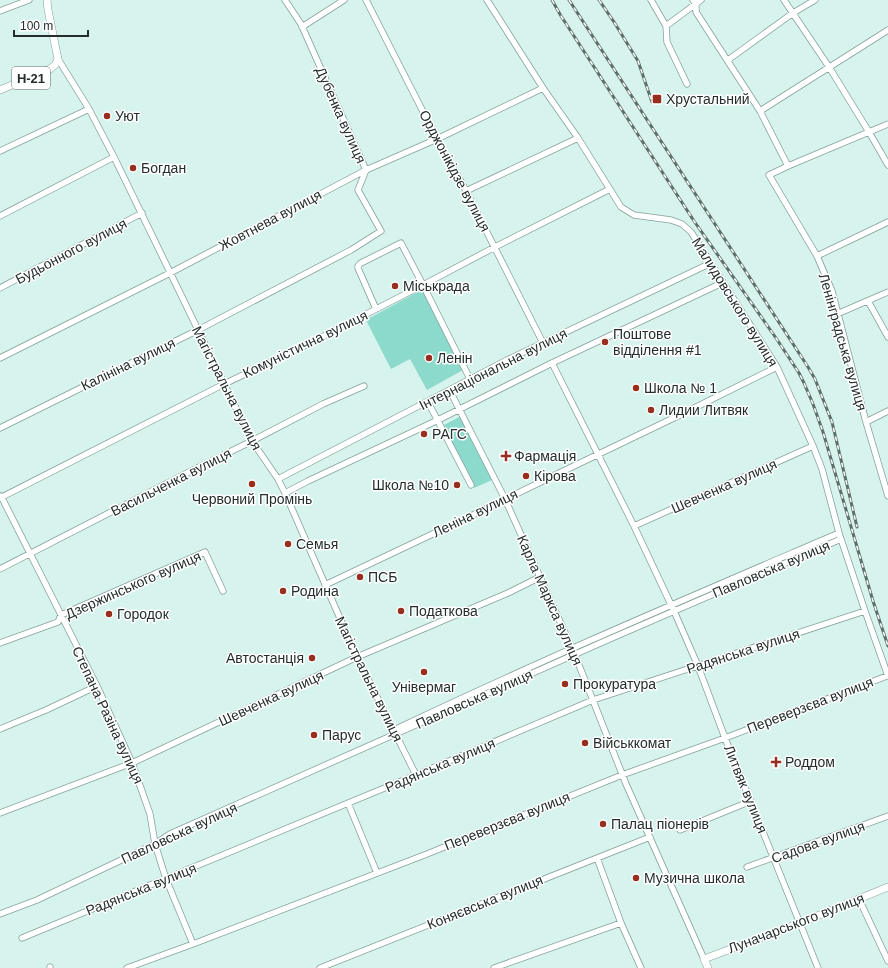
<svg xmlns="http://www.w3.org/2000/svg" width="888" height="968" viewBox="0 0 888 968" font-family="Arial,sans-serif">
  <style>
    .green { fill: #8bdacc }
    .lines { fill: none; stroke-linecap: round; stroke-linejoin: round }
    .minor-casing { stroke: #84a09a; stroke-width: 7 }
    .major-casing { stroke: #84a09a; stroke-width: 8 }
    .minor { stroke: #fff; stroke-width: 5.5 }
    .major { stroke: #fff; stroke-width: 7 }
    .rail-casing { stroke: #5e6f6b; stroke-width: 3 }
    .rail { stroke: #fff; stroke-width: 1.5; stroke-dasharray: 4.5; stroke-linecap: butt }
    .poi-dot { fill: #982e1d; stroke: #fff; stroke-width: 1.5 }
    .labels { text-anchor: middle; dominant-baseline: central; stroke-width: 3; stroke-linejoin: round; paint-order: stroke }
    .shield { fill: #fff; stroke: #656d6b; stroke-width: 1 }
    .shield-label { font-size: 13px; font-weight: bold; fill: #232e2c }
    .poi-label { font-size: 14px; fill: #232e2c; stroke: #fff; text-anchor: start }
    .street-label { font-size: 14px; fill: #232e2c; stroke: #fff }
  </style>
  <rect width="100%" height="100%" fill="#d6f3ed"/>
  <!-- green -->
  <path class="green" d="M423 289 463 370 427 390 410 359 391 369 366 320Z
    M461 416 492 480 474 488 444 425Z"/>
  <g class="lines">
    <defs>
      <path id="minor" d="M366 0 437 139 464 187 543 343
        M487 0 543 88 578 138 621 207 634 215 671 220 682 224 691 232 777 367 813 446 822 469 839 533 865 611 888 676
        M651 0 666 26 667 42 687 84
        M693 0 696 4V12L760 111 788 166
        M784 0 829 67 869 132 888 165
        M0 11 29 0
        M666 26 701 0
        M302 27 344 0
        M58 59 89 109 114 157 252 441 278 479 285 493 357 657 416 775
        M728 60 793 13 815 0
        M760 111 888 30
        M888 124 788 166 769 175 817 256 832 291 866 422 888 496
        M0 151 89 109
        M466 191 578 138
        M0 216 114 157
        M817 256 888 222
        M0 288 142 213
        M868 301 888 337
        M376 309 358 268V266L361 263 401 243 423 285 470 379
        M837 314 888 292
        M0 358 170 273 366 170 437 139 543 88
        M552 363 634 526 674 611 698 666 725 738 818 968
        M450 391 505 499 575 655 626 784 704 959
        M428 402 471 485
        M866 422 888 411
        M0 428 198 330 351 250 381 231 358 190 366 170 301 24 285 0
        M278 479 507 360 711 263
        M285 493 308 481 438 420 552 363 722 283
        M1 496 97 686 132 763 150 814 155 844 166 879 193 944
        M0 498 224 384 302 347 423 285 495 247 610 189
        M634 526 813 446
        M0 569 189 472 252 441 323 404 364 386
        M325 585 477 513 551 477 682 414 777 367
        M0 643 58 622 61 615 205 552 223 591
        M0 729 46 710 97 686
        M394 730C541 660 690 597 839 533
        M348 803 377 873
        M0 813 132 763 357 657 508 593 540 577
        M680 830 751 801
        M597 858 621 923 641 968
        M747 867 888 816
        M859 899 888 961
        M0 914 37 900 155 844 170 834 605 641 841 539
        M22 938 416 775 593 700 865 611
        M50 967V968
        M127 968 193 944 427 854 622 775 725 738 887 676
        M320 968 650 837
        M494 968 621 923"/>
      <path id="major" d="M0 90 50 69 55 65 58 59 48 10 47 0
        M708 968 704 959 800 923 888 887"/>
    </defs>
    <!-- minor casing -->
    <use href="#minor" class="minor-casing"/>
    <!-- major casing -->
    <use href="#major" class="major-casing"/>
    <!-- minor -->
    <use href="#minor" class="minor"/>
    <!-- major -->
    <use href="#major" class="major"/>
    <defs>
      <path id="rail" d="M552 0 561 16 694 221 776 338 799 373 804 383 813 404 823 432 873 601 888 646
        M569 0 808 367 815 379 832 422 857 527
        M599 0 614 22 638 61 652 102"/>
    </defs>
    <!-- rail casing -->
    <use href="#rail" class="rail-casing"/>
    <!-- rail -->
    <use href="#rail" class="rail"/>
  </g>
  <!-- markers -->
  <g class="poi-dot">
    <rect x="652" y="94" width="10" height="10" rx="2"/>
    <circle cx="107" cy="116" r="4"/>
    <circle cx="133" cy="168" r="4"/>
    <circle cx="395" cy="286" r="4"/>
    <circle cx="605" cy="342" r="4"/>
    <circle cx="429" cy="358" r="4"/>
    <circle cx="636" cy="388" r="4"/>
    <circle cx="651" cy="410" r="4"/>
    <circle cx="424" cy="434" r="4"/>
    <path d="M504 450h4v4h4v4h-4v4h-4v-4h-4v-4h4z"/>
    <circle cx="526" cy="476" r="4"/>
    <circle cx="252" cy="484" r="4"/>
    <circle cx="457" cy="485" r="4"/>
    <circle cx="288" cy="544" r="4"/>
    <circle cx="360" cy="577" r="4"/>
    <circle cx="283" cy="591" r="4"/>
    <circle cx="401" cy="611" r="4"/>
    <circle cx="109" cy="614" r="4"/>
    <circle cx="312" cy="658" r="4"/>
    <circle cx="424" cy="672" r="4"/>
    <circle cx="565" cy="684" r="4"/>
    <circle cx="314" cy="735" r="4"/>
    <circle cx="585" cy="743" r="4"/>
    <path d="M774 756h4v4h4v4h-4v4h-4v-4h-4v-4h4z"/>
    <circle cx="603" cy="824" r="4"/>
    <circle cx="636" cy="878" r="4"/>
  </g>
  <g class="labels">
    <!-- shield labels -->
    <rect class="shield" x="12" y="67" width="38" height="22" rx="3"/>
    <g class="shield-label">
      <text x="31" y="78">Н-21</text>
    </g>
    <!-- poi labels -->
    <g class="poi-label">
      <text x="666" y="99">Хрустальний</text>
      <text x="115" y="116">Уют</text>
      <text x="141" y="168">Богдан</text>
      <text x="403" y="286">Міськрада</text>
      <text x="613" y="334">Поштове<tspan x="613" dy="16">відділення #1</tspan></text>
      <text x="437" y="358">Ленін</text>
      <text x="644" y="388">Школа № 1</text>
      <text x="659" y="410">Лидии Литвяк</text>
      <text x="432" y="434">РАГС</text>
      <text x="514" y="456">Фармація</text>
      <text x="534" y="476">Кірова</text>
      <text x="449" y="485" text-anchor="end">Школа №10</text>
      <text x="252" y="499" text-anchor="middle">Червоний Промінь</text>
      <text x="296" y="544">Семья</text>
      <text x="368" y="577">ПСБ</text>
      <text x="291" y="591">Родина</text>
      <text x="409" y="611">Податкова</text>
      <text x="117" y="614">Городок</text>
      <text x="304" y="658" text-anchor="end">Автостанція</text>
      <text x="573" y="684">Прокуратура</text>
      <text x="424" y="687" text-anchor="middle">Універмаг</text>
      <text x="322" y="735">Парус</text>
      <text x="593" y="743">Військкомат</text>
      <text x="785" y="762">Роддом</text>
      <text x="611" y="824">Палац піонерів</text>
      <text x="644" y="878">Музична школа</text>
    </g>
    <!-- street labels -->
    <g class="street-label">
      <text transform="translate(341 115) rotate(66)">Дубенка вулиця</text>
      <text transform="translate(455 171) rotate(62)">Орджонікідзе вулиця</text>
      <text transform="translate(270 220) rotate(-28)">Жовтнева вулиця</text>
      <text transform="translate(71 251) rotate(-28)">Будьонного вулиця</text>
      <text transform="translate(735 302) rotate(58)">Малидовського вулиця</text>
      <text transform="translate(843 342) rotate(74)">Ленінградська вулиця</text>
      <text transform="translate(305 344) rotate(-26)">Комуністична вулиця</text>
      <text transform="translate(128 364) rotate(-26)">Калініна вулиця</text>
      <text transform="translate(493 369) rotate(-27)">Інтернаціональна вулиця</text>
      <text transform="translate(227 388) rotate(63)">Магістральна вулиця</text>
      <text transform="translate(171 482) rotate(-27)">Васильченка вулиця</text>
      <text transform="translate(724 486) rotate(-24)">Шевченка вулиця</text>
      <text transform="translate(475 513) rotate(-26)">Леніна вулиця</text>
      <text transform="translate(771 569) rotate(-23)">Павловська вулиця</text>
      <text transform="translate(133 585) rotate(-24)">Дзержинського вулиця</text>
      <text transform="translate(550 600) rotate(66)">Карла Маркса вулиця</text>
      <text transform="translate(743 651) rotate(-18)">Радянська вулиця</text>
      <text transform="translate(369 679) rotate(64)">Магістральна вулиця</text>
      <text transform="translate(271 698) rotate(-25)">Шевченка вулиця</text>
      <text transform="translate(474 699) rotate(-24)">Павловська вулиця</text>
      <text transform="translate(810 705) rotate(-21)">Переверзєва вулиця</text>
      <text transform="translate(108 715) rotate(65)">Степана Разіна вулиця</text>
      <text transform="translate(440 765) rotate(-23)">Радянська вулиця</text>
      <text transform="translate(746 789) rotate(68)">Литвяк вулиця</text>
      <text transform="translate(507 821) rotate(-22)">Переверзєва вулиця</text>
      <text transform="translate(179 833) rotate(-25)">Павловська вулиця</text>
      <text transform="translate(818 842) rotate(-20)">Садова вулиця</text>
      <text transform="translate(141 889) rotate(-22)">Радянська вулиця</text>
      <text transform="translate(485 902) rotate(-22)">Коняєвська вулиця</text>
      <text transform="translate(796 923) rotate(-21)">Луначарського вулиця</text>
    </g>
  </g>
  <!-- scale -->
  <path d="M14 30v6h74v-6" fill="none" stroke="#232e2c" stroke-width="2"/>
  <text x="20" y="30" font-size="12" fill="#232e2c" stroke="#ffffff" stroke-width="3" paint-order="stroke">100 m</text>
</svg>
